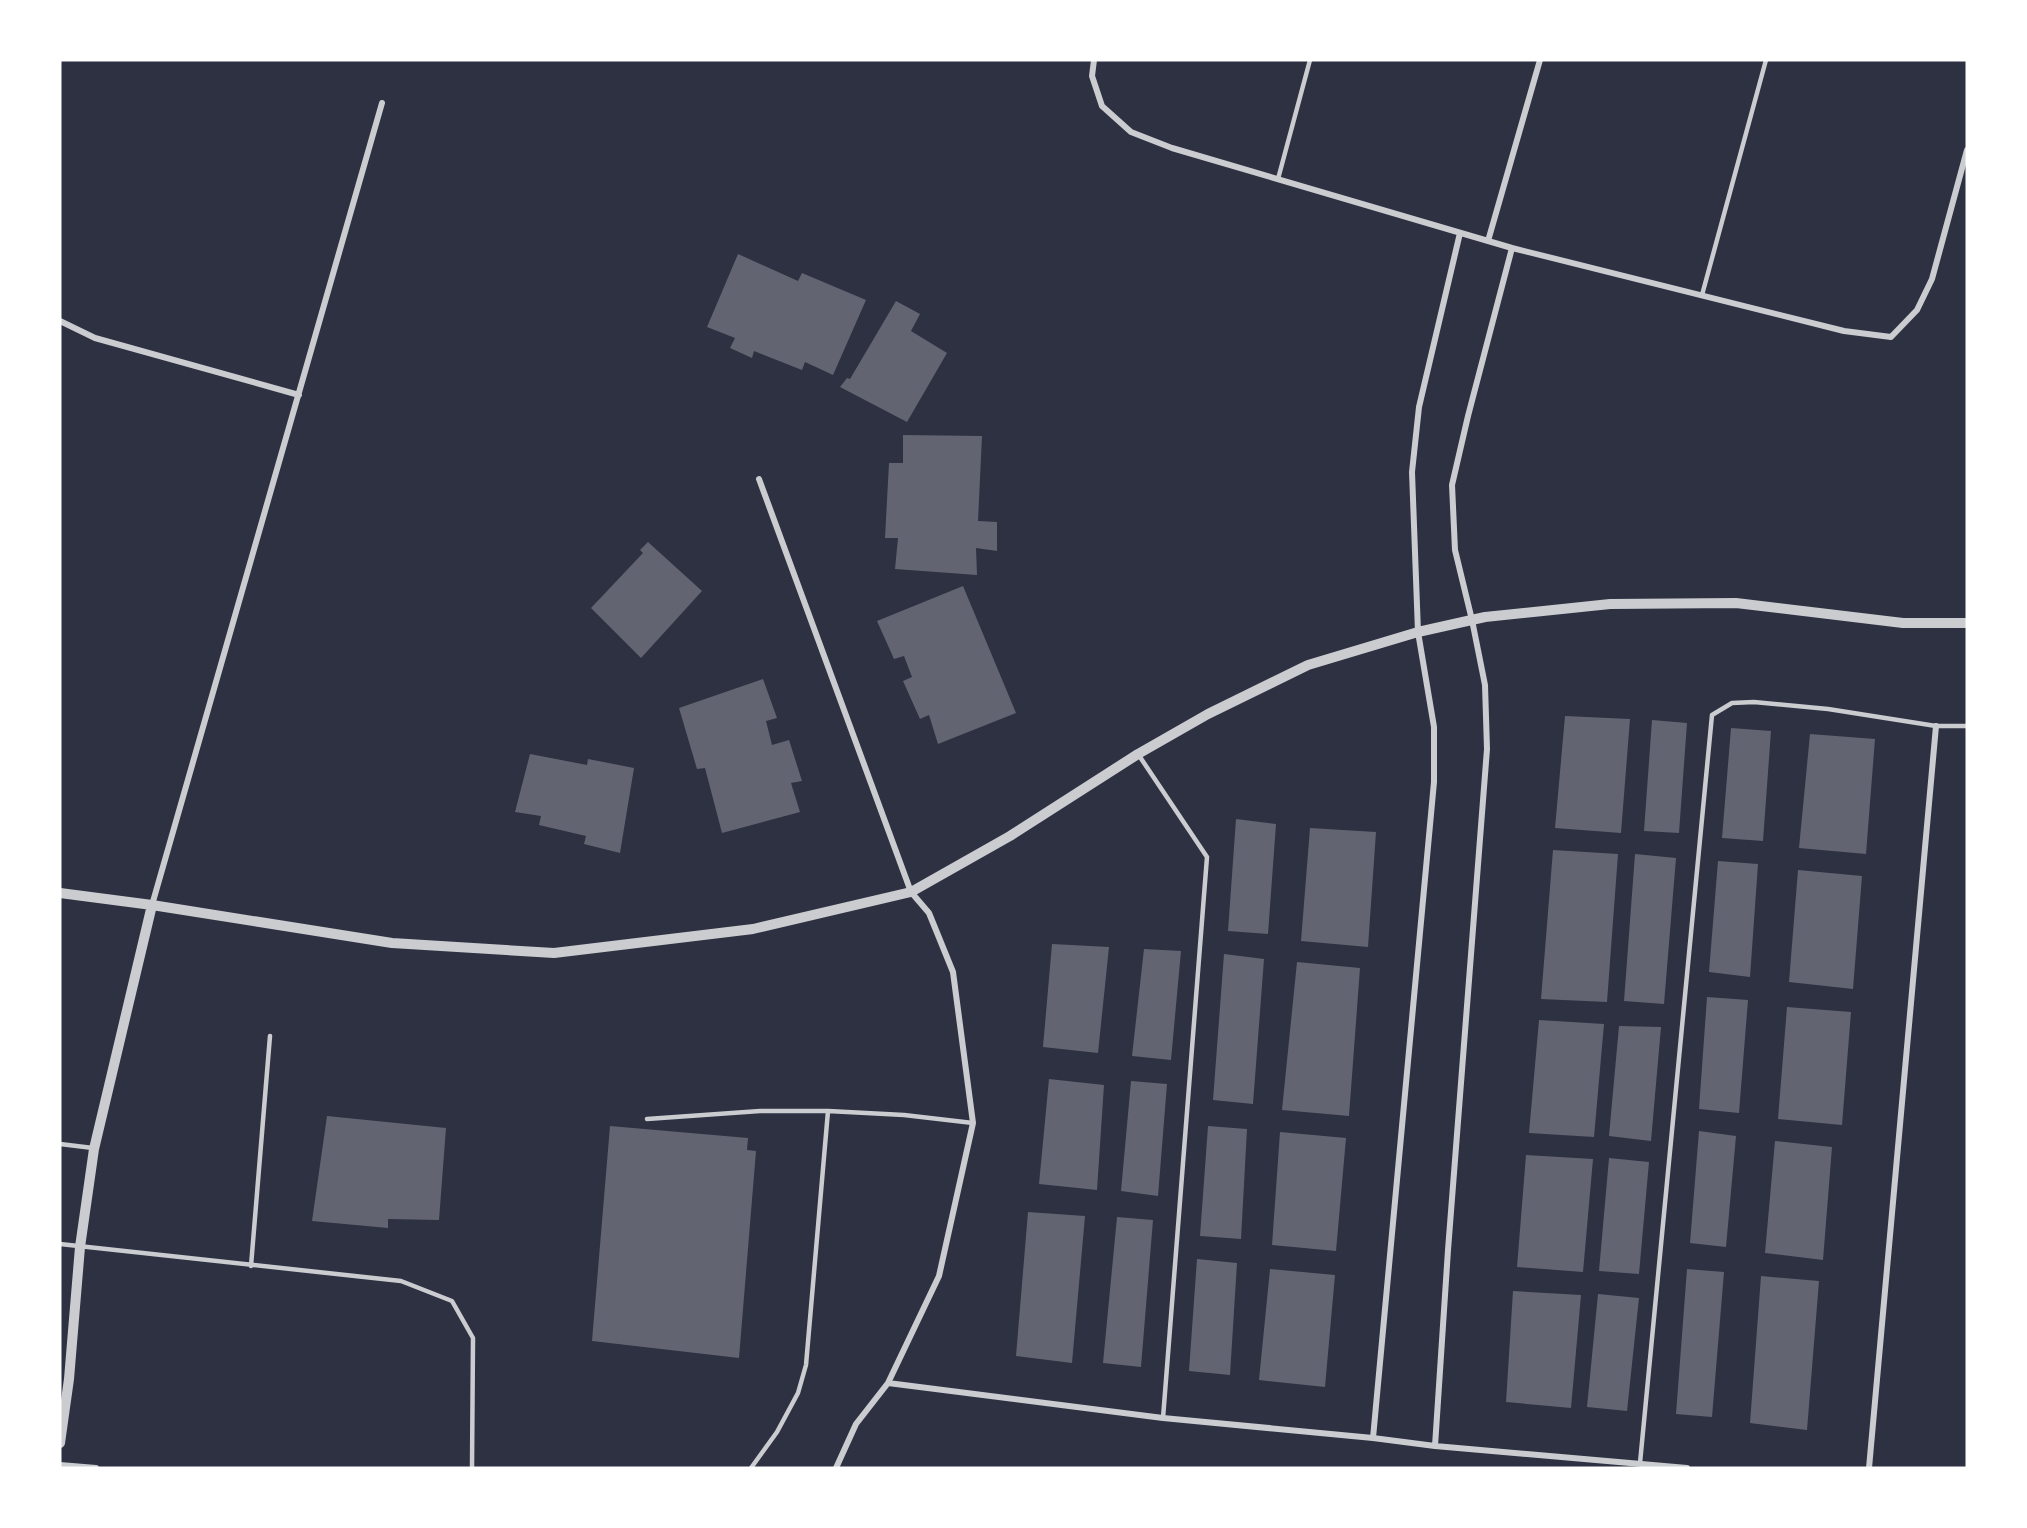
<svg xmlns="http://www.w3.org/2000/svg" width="2027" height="1528" viewBox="0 0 2027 1528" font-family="Roboto,sans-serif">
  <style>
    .building { fill: #626471 }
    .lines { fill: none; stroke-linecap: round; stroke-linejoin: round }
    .service { stroke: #caccd0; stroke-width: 4.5 }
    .minor { stroke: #caccd0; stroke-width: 6 }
    .tertiary { stroke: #caccd0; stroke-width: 10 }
  </style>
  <rect width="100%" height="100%" fill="#2d3142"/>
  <!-- building -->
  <path class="building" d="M738 254 798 281 802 273 866 300 833 375 805 362 802 370 754 351 752 358 730 348 735 338 707 327Z
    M896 301 920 314 911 331 947 353 907 422 840 387 847 378 850 379Z
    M903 435 982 436 978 521 997 522V551L976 548 977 575 895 569 898 538H885L889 463H903Z
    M648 542 702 591 641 658 591 608 643 553 640 550Z
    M963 586 1016 713 938 744 929 715 920 719 903 681 912 677 904 656 894 659 877 621Z
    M763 679 777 718 766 721 772 745 789 740 802 781 791 783 800 812 722 833 705 768 697 769 679 708Z
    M1565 716 1630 719 1621 833 1555 828Z
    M1652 720 1687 723 1679 833 1644 831Z
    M1731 728 1771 731 1763 841 1722 838Z
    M1810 734 1875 739 1866 854 1799 848Z
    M530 754 587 765 588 759 634 768 620 853 584 844 586 836 539 825 541 816 515 812Z
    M1236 819 1276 824 1268 934 1228 931Z
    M1310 828 1376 832 1368 947 1301 941Z
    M1553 850 1618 854 1607 1002 1541 999Z
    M1635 854 1676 858 1664 1004 1624 1001Z
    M1718 861 1758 864 1750 977 1709 972Z
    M1798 870 1862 876 1853 989 1789 982Z
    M1052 944 1109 947 1098 1053 1043 1047Z
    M1144 949 1181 951 1171 1060 1132 1056Z
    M1224 954 1264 959 1253 1104 1213 1100Z
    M1297 962 1360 968 1349 1116 1282 1110Z
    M1707 997 1748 1000 1739 1113 1699 1109Z
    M1787 1007 1851 1012 1842 1125 1778 1119Z
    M1539 1020 1604 1024 1594 1137 1529 1133Z
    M1619 1026 1661 1027 1651 1141 1609 1136Z
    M1049 1079 1104 1085 1097 1190 1039 1184Z
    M1131 1081 1167 1084 1158 1196 1121 1191Z
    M327 1116 446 1128 439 1220 388 1219V1228L312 1221Z
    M610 1126 748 1138 747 1150 756 1151 739 1358 592 1341Z
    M1208 1126 1247 1129 1241 1239 1200 1236Z
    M1699 1131 1736 1136 1726 1247 1690 1243Z
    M1280 1132 1346 1138 1336 1251 1272 1245Z
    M1775 1141 1832 1147 1823 1260 1765 1253Z
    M1526 1155 1593 1159 1583 1272 1517 1267Z
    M1609 1158 1649 1162 1639 1274 1599 1271Z
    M1028 1212 1085 1216 1072 1363 1016 1356Z
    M1117 1217 1153 1220 1141 1367 1103 1363Z
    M1197 1259 1237 1263 1230 1375 1189 1371Z
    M1270 1269 1335 1275 1325 1387 1259 1380Z
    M1687 1269 1724 1272 1712 1417 1676 1414Z
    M1761 1276 1819 1281 1807 1430 1750 1423Z
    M1513 1291 1581 1295 1571 1408 1506 1402Z
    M1598 1294 1639 1298 1627 1411 1587 1407Z"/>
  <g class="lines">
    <!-- service -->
    <path class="service" d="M1278 179 1310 60
      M1702 295 1766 60
      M1138 754 1207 857 1163 1418
      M647 1119 760 1111H828
      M60 1144 93 1148
      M60 1244 401 1281 452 1301 473 1338 472 1468
      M251 1266 270 1036
      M1640 1463 1712 715 1732 703 1754 702 1828 709 1936 726H1967
      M751 1468 777 1432 798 1393 806 1365 828 1111 904 1115 973 1123"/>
    <!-- minor -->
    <path class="minor" d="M1094 60 1092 76 1102 106 1131 132 1172 148 1512 248 1844 331 1891 337 1917 310 1932 279 1967 150
      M1488 241 1540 60
      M60 321 95 338 299 395
      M759 479 911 892 929 913 953 972 973 1123 939 1276 888 1383 856 1424 836 1468
      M152 905 382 103
      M888 1383 1163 1418 1373 1438 1435 1446 1687 1468
      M1373 1438 1434 782V727L1418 632 1412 472 1419 407 1460 233
      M1435 1446 1448 1250 1487 749 1485 685 1472 620 1455 550 1452 485 1468 416 1512 248
      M60 1465 96 1468
      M1869 1468 1936 726"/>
    <!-- tertiary -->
    <path class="tertiary" d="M60 893 152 905 392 943 554 953 753 929 911 892 1010 836 1138 754 1208 714 1308 665 1418 632 1485 617 1610 604 1736 603 1903 623H1967
      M60 1443 69 1379 80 1247 94 1149 152 905"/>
  </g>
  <!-- border -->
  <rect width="2027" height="1528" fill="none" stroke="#ffffff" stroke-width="123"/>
</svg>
